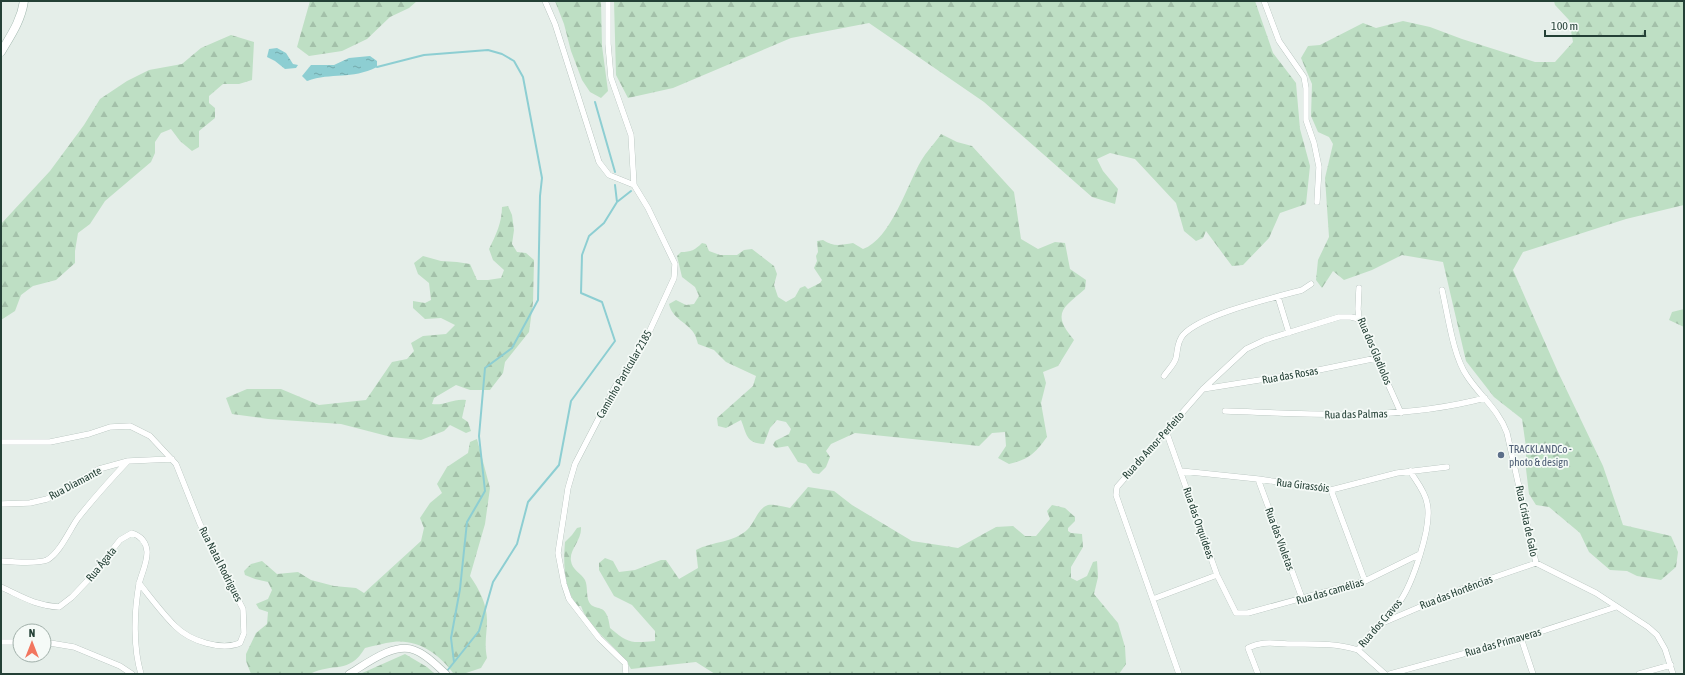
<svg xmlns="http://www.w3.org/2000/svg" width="1685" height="675" viewBox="0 0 1685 675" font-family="'Asap Condensed',sans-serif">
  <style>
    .forest { fill: url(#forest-firs) }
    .water { fill: url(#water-ripples) }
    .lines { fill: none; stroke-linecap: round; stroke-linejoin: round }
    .stream { stroke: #8dced2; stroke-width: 2 }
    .minor-casing { stroke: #a7b6b0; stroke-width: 6 }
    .tertiary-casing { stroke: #a7b6b0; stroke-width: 8 }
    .secondary-casing { stroke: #a3bab0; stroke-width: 9 }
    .minor { stroke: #fff; stroke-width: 5.5 }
    .tertiary { stroke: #fff; stroke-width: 7 }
    .secondary { stroke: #fff; stroke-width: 8 }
    .service-dot { fill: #5c6f8a; stroke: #f5faf7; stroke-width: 1.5 }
    .labels { text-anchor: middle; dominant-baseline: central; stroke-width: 3.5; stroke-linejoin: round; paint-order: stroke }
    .street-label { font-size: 11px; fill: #244036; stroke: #f5faf7 }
    .service-label { font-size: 11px; fill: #4e5e75; stroke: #f5faf7; text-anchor: start }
  </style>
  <defs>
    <pattern id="forest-firs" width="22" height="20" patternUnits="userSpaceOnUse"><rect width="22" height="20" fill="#bedfc4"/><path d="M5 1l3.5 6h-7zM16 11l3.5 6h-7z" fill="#a3c0a9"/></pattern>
    <pattern id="water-ripples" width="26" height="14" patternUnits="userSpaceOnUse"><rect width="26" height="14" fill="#8dced2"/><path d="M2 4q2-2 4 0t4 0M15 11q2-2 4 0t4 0" fill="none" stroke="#73a9ab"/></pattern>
  </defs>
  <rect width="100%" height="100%" fill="#e5eee9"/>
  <!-- forest -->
  <path class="forest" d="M310 1H417L409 8 390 17 367 39 342 51 309 56 297 47Z
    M555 1H601L602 46 608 91 601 98 590 92 582 80 571 51 564 24Z
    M614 1H1255L1273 53 1296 83 1300 129 1310 166 1306 204 1280 213 1269 238 1243 265 1232 266 1206 231 1203 238 1196 241 1184 231 1176 203 1135 159 1110 153 1097 159 1103 171 1118 189 1115 204 1092 197 984 102 869 23 791 38 673 88 628 98 616 75Z
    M1554 1H1684V205L1626 219 1523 252 1513 270 1558 372 1603 466 1623 525 1671 536 1678 552 1676 567 1661 580 1637 576 1627 571 1610 570 1589 552 1580 533 1549 507 1536 505 1529 494 1526 469V447L1522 419 1494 397 1466 361 1443 262 1402 255 1372 270 1344 280 1333 271 1322 288 1316 280 1318 260 1329 237 1325 178 1333 144 1329 137 1318 132 1311 116 1312 84 1301 58 1308 46 1320 45 1363 23 1376 28 1403 21 1430 27 1462 39 1535 62H1555L1573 42 1569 20 1555 5Z
    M231 35 254 42 252 80 239 84H223L209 96V103L215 108V118L199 131V147L192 151 180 141 171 129 161 133 155 142V153L151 162 105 201 90 224 78 233 75 251V263L56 280 33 286 21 295 15 311 1 320V224L50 171 84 125 100 99 127 81 149 70 182 64 201 48Z
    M941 134 957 142 972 146 1014 192 1021 239 1038 249 1055 242 1065 243 1070 269 1086 280 1085 289C1063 308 1051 313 1074 340L1058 366 1043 372 1046 383 1041 403 1047 437C1035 453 1030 459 1009 464L998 458 1006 446 1005 432 992 433 979 446 855 433 831 444 826 451 830 457 826 467 819 474 813 473 806 464 798 462 788 446 776 448 773 445 775 441 789 434 791 429 786 422 777 420 770 428 764 444C746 443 747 435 741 420L726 428 718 426 717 418 753 386 756 376 726 362 714 350 698 344C697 341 696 337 695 335 689 323 672 319 669 304L676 300 686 305 694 304 699 296 695 287 682 277 677 256 681 252C691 252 695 250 702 243L706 244 709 251 720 255H737L744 250 752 249 774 266 777 274 774 285 778 297 786 302 795 297 800 288 805 286 808 289 820 283 822 280 814 268 817 261 816 256 818 252 817 241 823 240C833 247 841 245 853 243L863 249C891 239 907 185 921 161 926 152 935 143 941 134Z
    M508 206 512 215 514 230 512 244 517 252 526 253 534 260 533 303 529 332 505 362 503 373 490 390H470L456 385 434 398 432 404C444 406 454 398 466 400L462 418 468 422 471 431 466 433 450 425 444 431 421 440 391 437 341 424 268 419 232 414 226 398 247 389H281L319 405 366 400 392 362 407 359 414 351 411 343 423 336 446 334 455 325 441 318 425 319 413 308V301L425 303 431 300 429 283 418 274 414 263 423 256 441 261 457 262 470 264 477 280H488L501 278 504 270 493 260 489 249C496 235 502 222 502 207Z
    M1684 309V327L1669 320 1672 312Z
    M477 439 490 488 485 524 470 576C479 589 487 604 487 620 487 634 484 643 487 658L481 668 463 674 453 673C439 654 418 639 393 642 384 643 374 646 365 648 349 675 333 662 310 674H251L246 661V654L256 633 267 624 268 612 259 609 256 604 268 599 272 590 268 582 255 579 245 575 244 571 251 564 262 561 277 574 298 572 311 580 334 586 356 588 364 593 421 541 424 528 420 518 430 503 442 493 437 484 447 467 468 453 470 442Z
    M808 487 834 491 852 505 912 541 958 548 996 527 1013 526 1025 536H1036L1050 519 1047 511 1052 505 1065 508 1075 517V521L1068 528V531L1071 533 1082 534 1083 547 1071 567V578L1077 581 1087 576 1093 562 1097 561 1098 577 1094 594 1118 623 1125 647 1126 664 1119 674H715L696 662 631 669C618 645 590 632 581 606H577C564 587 563 565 565 542L572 535 577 528 581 527C582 541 569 549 571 561 572 570 581 573 585 580 588 586 586 596 589 602 595 613 607 600 610 628 629 644 631 643 655 641V631L632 605 614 596 599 570V563L605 558 613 561 619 572 635 570 661 560H666L679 579 698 568 696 550C713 541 734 543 748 529 755 522 758 508 768 505 774 504 784 507 790 508Z
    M405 654 427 667 435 674H360Z"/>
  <!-- water -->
  <path class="water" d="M277 48 286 53 293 64 298 65 296 68 285 69 275 61 267 57 269 49Z
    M370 56 377 61V67C351 80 332 72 307 81L302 76 311 65H334L349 58Z"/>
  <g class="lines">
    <!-- stream -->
    <path class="stream" d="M377 67 424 55 488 50 502 54 514 61 523 77 542 178 540 196 538 300 512 348 485 368 479 436 485 491 467 522 460 589 451 638 454 662
      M595 102 615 172
      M615 185 617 202
      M447 671 479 631 493 582 517 544 528 502 559 465 571 401 615 341 602 302 581 293 582 255 589 236 604 223 617 202 631 191"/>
    <defs>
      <path id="minor" d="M545 1 555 24 599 162 609 175 634 185
        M608 1V44L611 78 631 135 634 185 648 208 675 264 674 278 645 341 615 387 575 464 568 488 558 553 564 584 569 599 599 638 625 663 626 674
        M1264 1 1279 41 1304 77 1306 88V120L1314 143 1319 167 1317 202
        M1359 288 1358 309 1359 319 1401 413
        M1442 290C1448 315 1453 356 1467 376 1480 396 1499 410 1507 433L1536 563 1596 593 1648 627 1657 635 1665 649 1673 674
        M1278 297 1289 333
        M1164 376C1168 370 1174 365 1176 358 1178 349 1177 342 1183 335 1202 314 1273 298 1302 290L1311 284
        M1203 389 1304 373 1377 358
        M1225 411C1314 414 1398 421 1485 398
        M1166 431 1217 575 1236 613H1248L1365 581 1420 554
        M1 442H50L89 434 110 427 130 426 150 436 176 464 200 524 243 609 244 633 240 643C221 651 190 641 175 626 162 613 151 598 139 583
        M1181 471 1258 479 1331 490 1397 473 1447 467
        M1258 479 1302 598
        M1331 490 1365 581
        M1 504 30 503 47 499 99 469 128 461 172 459
        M1 561C13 562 37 564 47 560 60 553 70 529 78 518 94 498 110 480 127 462
        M1 587C23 597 34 605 59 607L72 597 90 578 120 540 132 533C141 536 146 542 147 551 148 561 141 575 139 584 134 612 133 647 141 674
        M1153 599 1217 575
        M1380 624 1469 586 1536 563
        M1521 638 1533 674
        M1 642H20
        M44 642 74 647 120 666 132 674
        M1358 650C1365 641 1371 632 1379 624 1385 617 1393 611 1398 604 1412 586 1433 525 1427 503 1425 491 1416 481 1410 471
        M1179 674 1116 495 1117 487 1203 389 1246 349 1265 340 1339 317H1351L1359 319
        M1258 674 1248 648C1263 640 1276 644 1293 644 1315 644 1336 643 1358 650L1385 674
        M1390 674 1521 638 1616 607
        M1639 674 1671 665"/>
      <path id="tertiary" d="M349 674C366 664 394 642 414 650 426 654 437 666 446 674"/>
      <path id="secondary" d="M1 52C11 35 21 21 24 1"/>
    </defs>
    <!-- minor casing -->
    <use href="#minor" class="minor-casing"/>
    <!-- tertiary casing -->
    <use href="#tertiary" class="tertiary-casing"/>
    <!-- secondary casing -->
    <use href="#secondary" class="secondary-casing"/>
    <!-- minor -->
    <use href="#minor" class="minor"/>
    <!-- tertiary -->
    <use href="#tertiary" class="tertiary"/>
    <!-- secondary -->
    <use href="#secondary" class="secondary"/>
  </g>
  <!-- markers -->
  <circle class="service-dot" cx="1501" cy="455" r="4"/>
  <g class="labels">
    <!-- street labels -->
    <g class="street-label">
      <text transform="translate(1375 351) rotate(67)">Rua dos Gladiolos</text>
      <text transform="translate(624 374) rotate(-60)">Caminho Particular 2185</text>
      <text transform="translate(1290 375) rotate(-10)">Rua das Rosas</text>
      <text transform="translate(1356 414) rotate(-1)">Rua das Palmas</text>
      <text transform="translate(1153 445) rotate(-48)">Rua do Amor-Perfeito</text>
      <text transform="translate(75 483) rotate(-28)">Rua Diamante</text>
      <text transform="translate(1303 485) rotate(7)">Rua Girassóis</text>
      <text transform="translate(1527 521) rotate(78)">Rua Crista de Galo</text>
      <text transform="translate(1199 523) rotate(71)">Rua das Orquídeas</text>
      <text transform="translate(1280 539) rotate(70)">Rua das Violetas</text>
      <text transform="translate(101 564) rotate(-51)">Rua Ágata</text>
      <text transform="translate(221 564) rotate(63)">Rua Natal Rodrigues</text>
      <text transform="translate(1330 591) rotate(-16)">Rua das camélias</text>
      <text transform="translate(1456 592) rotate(-21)">Rua das Hortências</text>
      <text transform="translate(1380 623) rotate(-49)">Rua dos Cravos</text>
      <text transform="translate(1503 642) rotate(-16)">Rua das Primaveras</text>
    </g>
    <!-- service labels -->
    <g class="service-label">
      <text x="1509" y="449">TRACKLANDCo -<tspan x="1509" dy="13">photo &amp; design</tspan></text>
    </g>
  </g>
  <!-- border -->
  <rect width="1685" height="675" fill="none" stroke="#244036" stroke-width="4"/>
  <!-- north arrow -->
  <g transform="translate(32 643)"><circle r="19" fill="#f5faf7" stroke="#a1b0aa"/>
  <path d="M0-3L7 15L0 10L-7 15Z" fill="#f2765f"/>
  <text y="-6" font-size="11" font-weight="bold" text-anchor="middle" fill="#244036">N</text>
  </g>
  <!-- scale -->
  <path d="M1545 30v6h100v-6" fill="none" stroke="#244036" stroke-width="2"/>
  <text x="1551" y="30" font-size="12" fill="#244036" stroke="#f5faf7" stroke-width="3" paint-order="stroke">100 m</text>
</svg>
